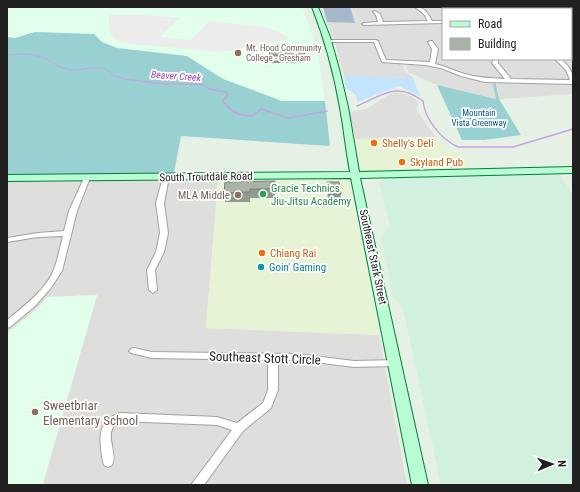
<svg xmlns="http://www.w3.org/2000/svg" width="580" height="492" viewBox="0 0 580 492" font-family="'Roboto Condensed',sans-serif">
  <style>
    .residential { fill: #dededd }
    .commercial { fill: #e7f3d5 }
    .education { fill: #e1ffeb }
    .farmland { fill: #d1f1de }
    .forest { fill: #99d1d3 }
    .cemetery { fill: #a6b9cc }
    .park { fill: #c2e4fd }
    .parking { fill: #ececec }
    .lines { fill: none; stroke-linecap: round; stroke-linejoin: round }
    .stream-far1 { stroke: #c6a4e1; stroke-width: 1 }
    .stream { stroke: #c6a4e1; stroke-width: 1.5 }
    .street-casing { stroke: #a1a1a1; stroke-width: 2 }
    .secondary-casing { stroke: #007e38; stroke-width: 2 }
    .street { fill: #fff; fill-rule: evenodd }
    .secondary { fill: #b8fdd3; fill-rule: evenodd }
    .wall { fill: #909a8e }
    .building { fill: #a8b3a5; stroke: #767d74 }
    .education-dot { fill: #8d6e63; stroke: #fff; stroke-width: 1.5 }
    .food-dot { fill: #e8710a; stroke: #fff; stroke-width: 1.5 }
    .leisure-dot { fill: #2e9e5b; stroke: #fff; stroke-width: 1.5 }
    .culture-dot { fill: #0f9aa8; stroke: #fff; stroke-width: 1.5 }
    .labels { text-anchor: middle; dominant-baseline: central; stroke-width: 3.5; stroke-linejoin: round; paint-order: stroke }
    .far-education-label { font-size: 9px; fill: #785e54; stroke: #fff; text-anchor: start }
    .far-park-label { font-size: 9px; fill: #055187; stroke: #fff }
    .far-water-label { font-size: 10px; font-style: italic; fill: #a446b7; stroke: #fff }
    .food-label { font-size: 11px; fill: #c56008; stroke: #fff; text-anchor: start }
    .street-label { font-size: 11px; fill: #202020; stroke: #fff }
    .leisure-label { font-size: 11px; fill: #27864d; stroke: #fff; text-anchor: start }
    .education-label { font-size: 11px; fill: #785e54; stroke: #fff; text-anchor: end }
    .culture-label { font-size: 11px; fill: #0d838f; stroke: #fff; text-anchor: start }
    .near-street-label { font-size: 13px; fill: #202020; stroke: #fff }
    .near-education-label { font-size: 13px; fill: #785e54; stroke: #fff; text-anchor: start }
  </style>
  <rect width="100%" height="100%" fill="#e6f1e6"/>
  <!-- residential -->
  <path class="residential" d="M340 7H573V35L571 34V9H443V59H571V43L573 45V63H567L573 64V94L499 99 497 84H493L496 99 437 85 408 72 406 64H403L404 70 413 78 344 76 335 43 327 22H354L350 7Z
    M396 92 413 97 418 101 417 111 436 137 356 139 349 112 368 108 388 95Z
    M218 180 206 328 379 335 407 485H43L97 295 48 297 25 320 7 333V182Z"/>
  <!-- commercial -->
  <path class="commercial" d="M436 137 447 148 461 152 470 170 368 172 362 169 356 139Z
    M342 179 348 181 377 311 379 335 206 328 218 180Z"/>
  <!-- education -->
  <path class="education" d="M7 7H302L317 49 325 101H283L223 79 187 56 117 48 102 42 96 36 35 32 15 38 7 37Z
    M97 295 42 485H7V333L37 309 48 297Z"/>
  <!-- farmland -->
  <path class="farmland" d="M555 173 559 174 573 194V485H441L403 309 393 297 381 237 390 226 379 183 383 179 391 178Z"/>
  <!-- forest -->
  <path class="forest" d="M35 32 94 34 102 42 117 48 187 56 223 79 282 101H325L330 146 181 136 174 173 7 175V37L15 38Z
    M493 84H496L499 99 521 135 484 140H462L437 85 496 99Z"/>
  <!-- cemetery -->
  <path class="cemetery" d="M323 7H350L355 23 327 22Z"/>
  <!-- park -->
  <path class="park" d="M344 76 413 78 420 96 399 86 357 102 356 95 346 88Z"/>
  <!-- parking -->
  <path class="parking" d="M109 15H144L179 18 160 37 191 40 209 21 264 27 277 31 290 39 221 52 123 43 114 38 109 30Z"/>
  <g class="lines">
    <!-- stream-far1 -->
    <path class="stream-far1" d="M7 55C18 54 30 53 41 57 54 61 56 68 72 70 85 71 104 62 112 75L124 79 155 83"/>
    <!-- stream -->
    <path class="stream" d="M147 82 166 84H202L209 89 226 92 228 94 223 101C230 112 240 116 253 116L261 109 288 118 327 111
      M357 106C383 95 397 81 423 101 425 120 441 139 458 147H513L573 129"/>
    <defs>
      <path id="street" d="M415 7C424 7 428 13 432 21H443V23L364 25 362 24 364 23 378 22 376 15 373 12 375 11 380 14 383 22 428 21 424 14Z
        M466 7H469V9H465Z
        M510 7H515L516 9H511Z
        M557 7H561V9H557Z
        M571 20H573V24H571Z
        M326 40H376L378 41 386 60 430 62 432 49 428 42 430 41H432L438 49 435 64C445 66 454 71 465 74 478 78 491 78 505 79L492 63 494 59H498V63L511 79 570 80 566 70 555 59H561C570 68 573 70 573 84L485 82 461 76 441 68 425 65 382 62 374 42H326Z
        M166 175 169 177 164 203 168 233 164 252 155 270 157 290 153 293 149 290 147 270 156 252 160 233 156 203 163 177Z
        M87 176 90 178 77 211 62 271 50 289 35 306 10 327 7 328V320C22 308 48 288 54 269 58 259 60 247 63 236L38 237 7 242V238L38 233 64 231 69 211 84 178Z
        M134 348 152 352 298 354 354 361 396 360 399 361 401 363 399 365 396 366 354 367 298 360H278V390L271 408 243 431 204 485H191L232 430 217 425 121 421C100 431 119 451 112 465L108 467 104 465C102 460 102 455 101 449 99 432 102 419 120 413L217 417 237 423 263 403 268 390V360L152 358 131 353 129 351 131 349Z"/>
      <path id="secondary" d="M312 7H318L330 37 339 69 348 107 359 172 573 167V173L360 178 428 485H412L351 178 7 181V175L350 172C346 151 344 129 340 108 334 73 325 40 312 7Z"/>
    </defs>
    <!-- street casing -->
    <use href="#street" class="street-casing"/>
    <!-- secondary casing -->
    <use href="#secondary" class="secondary-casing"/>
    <!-- street -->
    <use href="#street" class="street"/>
    <!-- secondary -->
    <use href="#secondary" class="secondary"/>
  </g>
  <!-- wall -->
  <path class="wall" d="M269 50 305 55V63H270Z
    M275 181V198H250V202H225L224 193Z
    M327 182 341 194 340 200H328L327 188Z"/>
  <!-- building -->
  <path class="building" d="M304 49 305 55 270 56 269 50Z
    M275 181V189H250V192L224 193 225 182Z
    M327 182H339L341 194H329Z"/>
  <!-- markers -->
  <g class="education-dot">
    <circle cx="238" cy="53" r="4"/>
    <circle cx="238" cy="195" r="4"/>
    <circle cx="35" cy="412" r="4"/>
  </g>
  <g class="food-dot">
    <circle cx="374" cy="143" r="4"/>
    <circle cx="402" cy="162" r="4"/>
    <circle cx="262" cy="253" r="4"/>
  </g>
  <circle class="leisure-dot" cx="263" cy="194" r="4"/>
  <circle class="culture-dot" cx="261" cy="267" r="4"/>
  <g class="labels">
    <!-- far-education labels -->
    <g class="far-education-label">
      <text x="246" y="48">Mt. Hood Community<tspan x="246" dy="10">College - Gresham</tspan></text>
    </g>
    <!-- far-park labels -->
    <g class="far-park-label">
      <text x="479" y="113">Mountain<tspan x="479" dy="10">Vista Greenway</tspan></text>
    </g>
    <!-- far-water labels -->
    <g class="far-water-label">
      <text transform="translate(176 76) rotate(4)">Beaver Creek</text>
    </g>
    <!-- food labels -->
    <g class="food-label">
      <text x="382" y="143">Shelly's Deli</text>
      <text x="410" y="162">Skyland Pub</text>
      <text x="270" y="253">Chiang Rai</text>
    </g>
    <!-- street labels -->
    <g class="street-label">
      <text transform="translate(206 177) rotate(-1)">South Troutdale Road</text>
      <text transform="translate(373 257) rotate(78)">Southeast Stark Street</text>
    </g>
    <!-- leisure labels -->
    <g class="leisure-label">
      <text x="271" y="188">Gracie Technics<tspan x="271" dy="13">Jiu-Jitsu Academy</tspan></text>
    </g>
    <!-- education labels -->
    <g class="education-label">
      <text x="230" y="195">MLA Middle</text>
    </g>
    <!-- culture labels -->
    <g class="culture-label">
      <text x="269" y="267">Goin' Gaming</text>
    </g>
    <!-- near-street labels -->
    <g class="near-street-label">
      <text transform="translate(265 358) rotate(2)">Southeast Stott Circle</text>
    </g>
    <!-- near-education labels -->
    <g class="near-education-label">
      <text x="43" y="405">Sweetbriar<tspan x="43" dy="15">Elementary School</tspan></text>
    </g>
  </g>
  <!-- border -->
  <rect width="580" height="492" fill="none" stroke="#202020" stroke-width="16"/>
  <!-- legend -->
  <rect x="442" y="8" width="130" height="52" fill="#ffffff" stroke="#a6a6a6"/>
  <rect x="450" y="21" width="20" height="6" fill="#b8fdd3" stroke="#a6a6a6"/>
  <text x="478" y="28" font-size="12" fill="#202020">Road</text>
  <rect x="450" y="38" width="20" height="12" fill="#a8b3a5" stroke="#a6a6a6"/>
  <text x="478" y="48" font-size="12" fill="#202020">Building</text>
  <!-- north arrow -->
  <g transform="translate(552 464) rotate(88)" stroke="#ffffff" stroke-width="3" paint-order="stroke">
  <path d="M0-3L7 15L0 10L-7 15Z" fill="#202020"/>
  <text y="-6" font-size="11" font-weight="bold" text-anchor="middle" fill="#202020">N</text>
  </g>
</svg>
